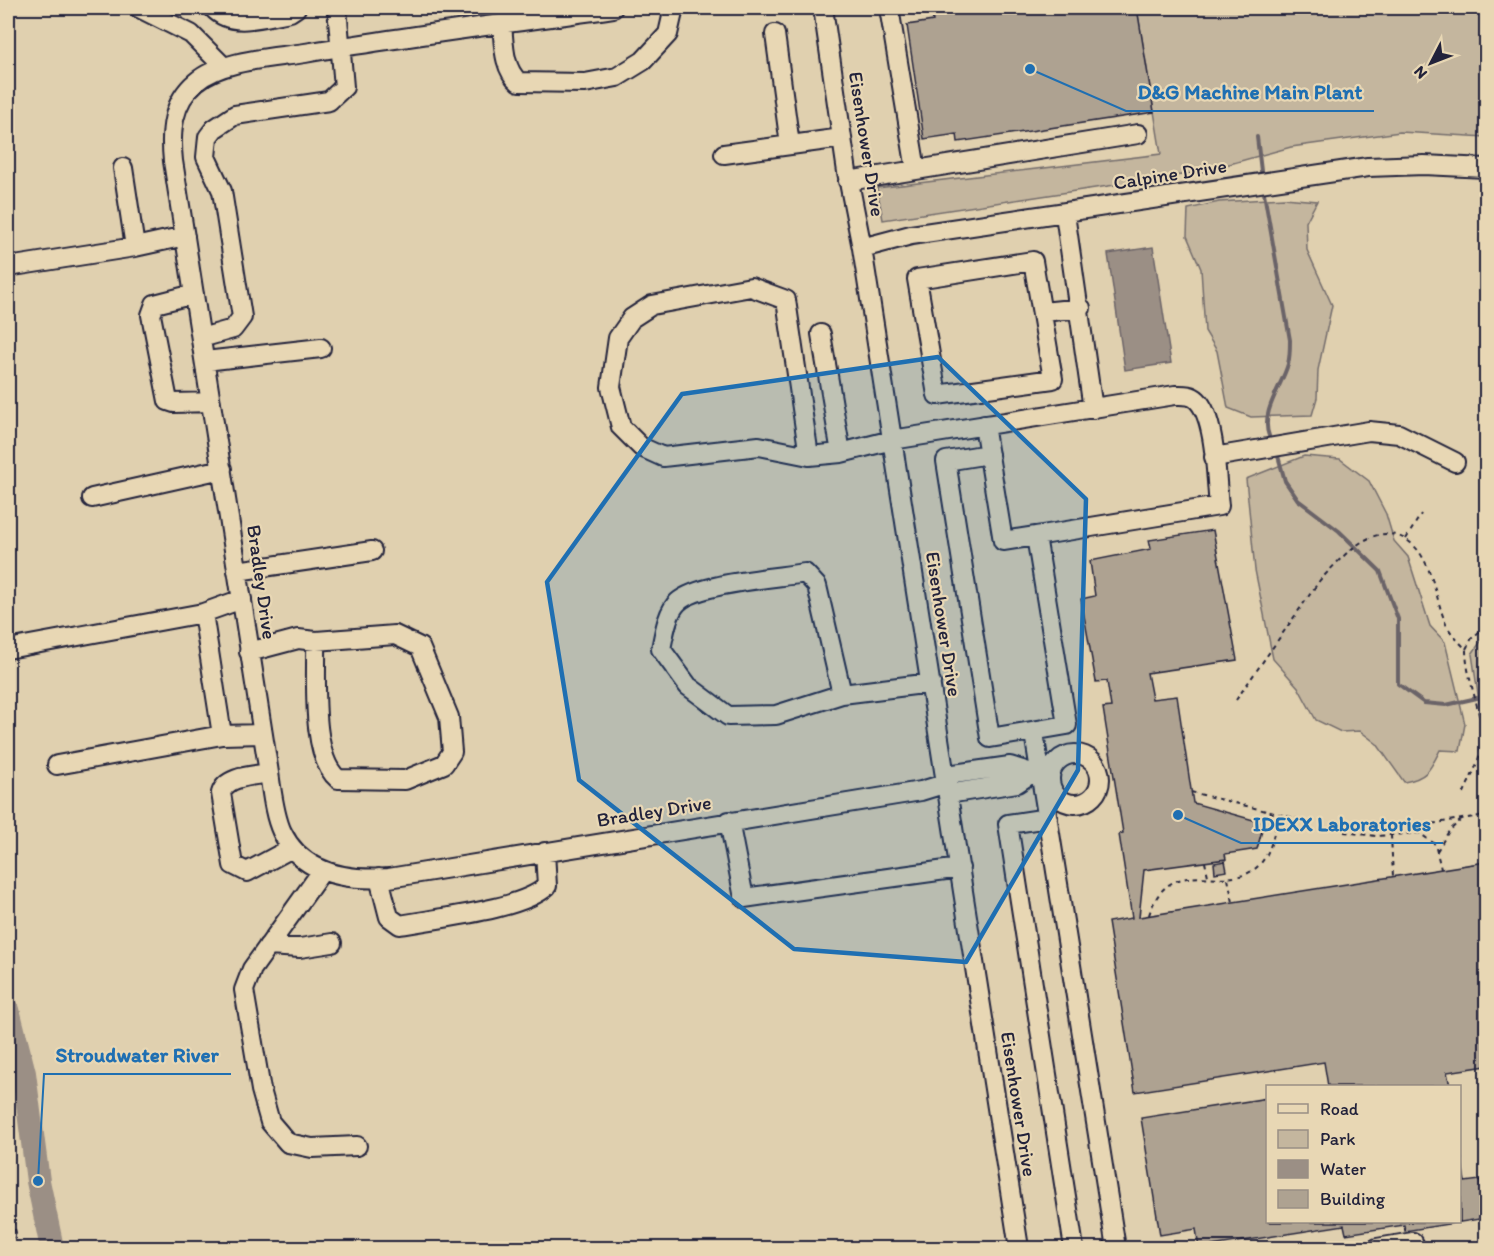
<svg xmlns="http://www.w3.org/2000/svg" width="1494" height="1256" viewBox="0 0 1494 1256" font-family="Itim,sans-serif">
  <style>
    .green { fill: #c4b69e; stroke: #736c6c; stroke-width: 1.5 }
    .water { fill: #9b8f85; stroke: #6b6367; stroke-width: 1.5 }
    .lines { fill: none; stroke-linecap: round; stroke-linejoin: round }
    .stream { stroke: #6b6367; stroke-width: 4 }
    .river { stroke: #9b8f85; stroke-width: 24 }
    .building { fill: #aea291; stroke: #22223b; stroke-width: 1.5 }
    .minor-casing { stroke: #22223b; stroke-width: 22 }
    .path { stroke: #22223b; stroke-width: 2; stroke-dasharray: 4.5 4.5; stroke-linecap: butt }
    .minor { stroke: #e8d7b4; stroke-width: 18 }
    .marked { fill: #1f6fb2; fill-opacity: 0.2; stroke: #1f6fb2; stroke-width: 4.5; stroke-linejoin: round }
    .labels { text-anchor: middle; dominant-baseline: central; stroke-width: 4.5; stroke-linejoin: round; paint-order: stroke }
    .street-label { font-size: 20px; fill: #22223b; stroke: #e8d7b4 }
    .leader { fill: none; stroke: #1f6fb2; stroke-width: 2 }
    .callout-dot { fill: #1f6fb2; stroke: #e8d7b4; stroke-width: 2 }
    .callout-label { font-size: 21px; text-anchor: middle; font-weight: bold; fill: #1f6fb2; stroke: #e8d7b4; stroke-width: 4.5; stroke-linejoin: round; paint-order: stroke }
  </style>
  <rect width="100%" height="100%" fill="#e0d0af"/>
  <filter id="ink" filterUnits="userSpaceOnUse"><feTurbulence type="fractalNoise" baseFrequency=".0167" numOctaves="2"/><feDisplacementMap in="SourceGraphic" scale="12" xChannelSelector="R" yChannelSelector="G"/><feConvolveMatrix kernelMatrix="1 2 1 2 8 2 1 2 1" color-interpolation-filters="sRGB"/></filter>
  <g filter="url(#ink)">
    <!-- green -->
    <path class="green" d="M1137 8H1486V137L1400 132 1291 147 1201 172 883 220 877 188 1161 154Z
      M1284 198 1317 201 1306 222 1307 250 1332 305 1318 370 1317 398 1312 415 1251 417 1228 408 1217 351 1205 331 1201 269 1187 236 1188 209 1219 202Z
      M1304 456 1340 459 1369 481 1386 514 1394 541 1408 557 1430 626 1445 642 1465 724 1460 751 1440 750C1430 770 1427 778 1404 782L1377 744 1360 731 1341 732 1316 720 1298 687 1273 659 1255 570 1246 479Z
      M1486 634V770L1482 771 1486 748 1472 654Z"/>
    <!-- water -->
    <path class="water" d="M1153 247 1171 363 1125 370 1108 254Z"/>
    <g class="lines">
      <!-- stream -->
      <path class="stream" d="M1257 137 1261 171
        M1264 193 1290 340C1290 348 1290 357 1288 364 1282 386 1260 412 1269 436
        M1278 456 1285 481 1298 500 1339 531 1380 571 1398 619V684L1424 703 1446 705 1486 696"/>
      <!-- river -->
      <path class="river" d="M8 1010 24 1073 38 1181 52 1248"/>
    </g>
    <!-- building -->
    <path class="building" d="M931 8H1137L1154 112 958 142 957 134 924 139 907 25 933 21Z
      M1213 530 1237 660 1147 673 1152 699 1177 696 1193 803 1264 823 1257 849 1225 854 1226 859 1144 870 1139 917 1486 862V1066L1447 1072 1450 1086H1328L1324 1062 1135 1092 1108 922 1132 918 1119 834 1123 833 1103 708 1111 707 1107 681 1096 682 1081 599 1095 596 1090 561 1151 549 1149 540Z
      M1225 861 1227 871 1215 873 1214 863Z
      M1268 1098V1222H1460V1149L1465 1182 1480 1180 1486 1218 1405 1231 1404 1225 1346 1234 1344 1225 1199 1248 1196 1229 1160 1235 1141 1118Z"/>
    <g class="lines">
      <defs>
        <path id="minor" d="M139 8 191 34 224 67
          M213 8C232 29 266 16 290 12L296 8
          M613 8C511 23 408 36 305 53 273 58 221 60 196 82 172 102 170 132 173 161L269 773C272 792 274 815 282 832 302 874 347 881 389 878L921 791 947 783
          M823 8 847 172 862 248 1019 1248
          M889 8 916 170
          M502 24C504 43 503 69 519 82L585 83 617 77 643 61 668 34 674 8
          M775 34 790 145
          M724 154 842 138
          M123 168 135 247
          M848 181 1138 134
          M1065 214 1093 409
          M862 248 911 235 1368 167 1424 165 1486 168
          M1033 261 1053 379 937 395 917 279Z
          M8 267 135 247 185 236
          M194 294 155 304 151 315 168 401 174 403 211 402
          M1043 312 1081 308
          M821 334 841 453
          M201 338 233 329 242 317 222 191 206 157 208 137 214 129 235 115 329 101 344 87 337 8
          M205 361 321 348
          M984 425 1003 541 1036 536
          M809 456 786 300 751 287 652 305 632 318 618 338 611 387 621 427 641 447 663 457 759 446 809 456 841 453 892 440 1175 395C1183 395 1191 394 1197 400 1216 418 1216 480 1219 506L1036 536 1067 725 990 738 946 461 989 454
          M1214 457 1369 431 1399 434 1455 462
          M92 498 222 469
          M237 571 372 551
          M242 599 203 613 222 735 262 734
          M8 649 203 613
          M249 652 298 639 316 641 395 635 420 647 449 717 452 752 444 764 405 780 338 779C310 756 317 677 316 641
          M842 694 776 715 728 716 688 686 661 649C664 635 667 612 678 602 699 583 775 578 805 573L817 586 842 694 931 683
          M1034 733 1116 1248
          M1050 779a25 25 0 1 1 50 0a25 25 0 1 1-50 0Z
          M57 765 222 735
          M269 773C253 776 226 776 221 793L233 865 247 872 292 848
          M947 775 1010 766 1032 773
          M948 794 1017 783 1032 773 1049 770
          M1048 818 1008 824 1074 1248
          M729 821 744 898 960 868
          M322 871 252 969 244 990 261 1090 270 1122 288 1143 312 1148 357 1146
          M379 878 389 917 400 925C437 918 522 910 547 886L545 852
          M268 946 300 948 332 943
          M1377 1248 1413 1242 1416 1248"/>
      </defs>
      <!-- minor casing -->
      <use href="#minor" class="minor-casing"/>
      <!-- path -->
      <path class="path" d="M1406 539 1421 514
        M1466 649 1472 638 1486 626
        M1236 700 1320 580C1339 561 1365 528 1395 535 1432 545 1433 594 1446 624 1451 634 1458 641 1466 649 1466 680 1482 709 1482 740 1481 760 1470 779 1462 797
        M1191 792 1306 821
        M1344 832 1376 836 1419 833 1435 844 1441 869
        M1408 832 1412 827 1486 815
        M1391 835 1393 877
        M1437 851 1449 831 1461 820
        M1205 862 1208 876
        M1228 879 1233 902
        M1149 915C1172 842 1238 908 1267 854 1273 842 1275 827 1279 814
        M8 1203 16 1233 8 1242"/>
      <!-- minor -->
      <use href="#minor" class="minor"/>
    </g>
  </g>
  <!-- marked area -->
  <path class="marked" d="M938 357 1086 499 1078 770 966 962 794 949 579 780 547 582 682 394Z"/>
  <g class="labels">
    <!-- street labels -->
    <g class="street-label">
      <text transform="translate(867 144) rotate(81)">Eisenhower Drive</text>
      <text transform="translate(1170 174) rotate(-9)">Calpine Drive</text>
      <text transform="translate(262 582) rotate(82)">Bradley Drive</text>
      <text transform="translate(944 624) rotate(81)">Eisenhower Drive</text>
      <text transform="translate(654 811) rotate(-9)">Bradley Drive</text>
      <text transform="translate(1019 1104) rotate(81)">Eisenhower Drive</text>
    </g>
  </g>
  <!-- callouts -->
  <path class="leader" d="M1030 69L1126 111H1374M1178 815L1241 843H1443M38 1181L44 1074H231"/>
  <g class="callout-dot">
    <circle cx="1030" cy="69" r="6"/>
    <circle cx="1178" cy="815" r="6"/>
    <circle cx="38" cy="1181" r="6"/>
  </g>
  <g class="callout-label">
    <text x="1250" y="99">D&amp;G Machine Main Plant</text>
    <text x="1342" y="831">IDEXX Laboratories</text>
    <text x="137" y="1062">Stroudwater River</text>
  </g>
  <!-- margin -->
  <rect width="1494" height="1256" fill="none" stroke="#e8d7b4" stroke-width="30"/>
  <rect x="15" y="15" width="1464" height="1226" fill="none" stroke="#22223b" stroke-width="2" filter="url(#ink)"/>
  <!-- legend -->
  <rect x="1266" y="1085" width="195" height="138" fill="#e8d7b4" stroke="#998f84" stroke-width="1.5"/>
  <rect x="1278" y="1104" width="30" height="9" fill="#e8d7b4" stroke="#998f84" stroke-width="1.5"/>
  <text x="1320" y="1115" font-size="18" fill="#22223b">Road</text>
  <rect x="1278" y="1130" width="30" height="18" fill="#c4b69e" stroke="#998f84" stroke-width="1.5"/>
  <text x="1320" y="1145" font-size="18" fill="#22223b">Park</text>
  <rect x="1278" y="1160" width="30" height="18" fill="#9b8f85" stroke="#998f84" stroke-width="1.5"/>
  <text x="1320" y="1175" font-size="18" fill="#22223b">Water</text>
  <rect x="1278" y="1190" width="30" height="18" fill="#aea291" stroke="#998f84" stroke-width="1.5"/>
  <text x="1320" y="1205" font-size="18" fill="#22223b">Building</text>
  <!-- north arrow -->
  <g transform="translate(1431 63) rotate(228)" stroke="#e8d7b4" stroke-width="4.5" paint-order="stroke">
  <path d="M0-4.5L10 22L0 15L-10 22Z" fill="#22223b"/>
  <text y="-9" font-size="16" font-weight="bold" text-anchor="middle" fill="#22223b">N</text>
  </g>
</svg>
